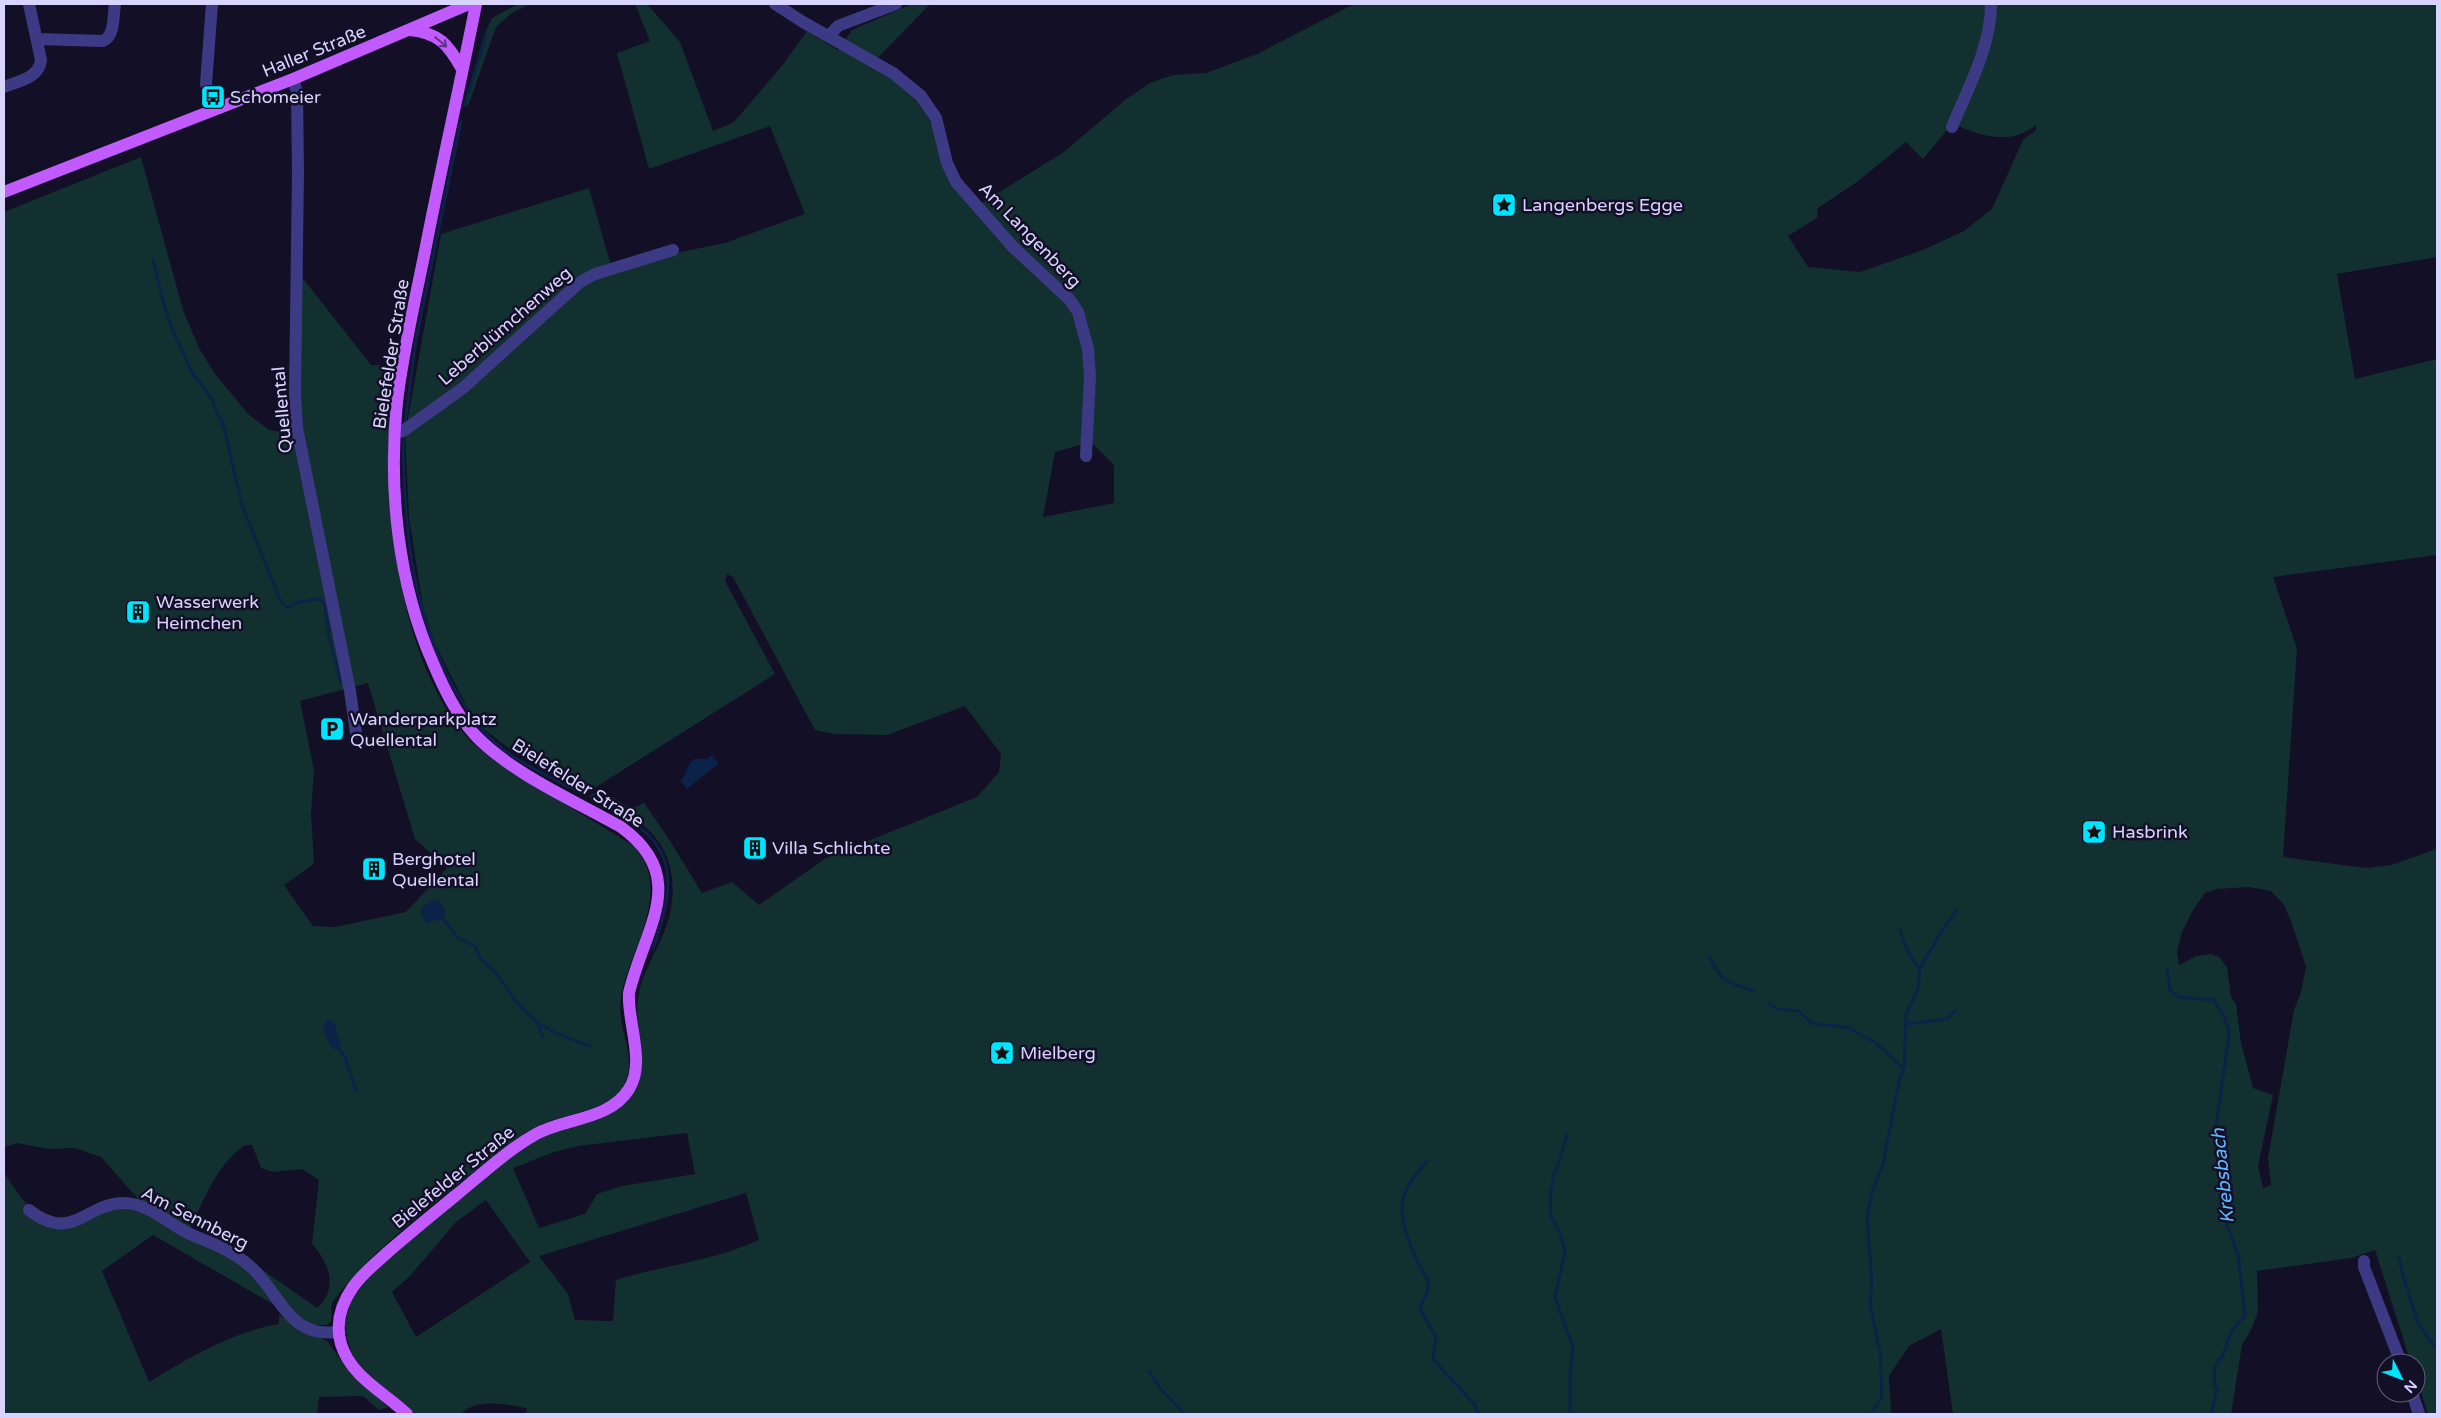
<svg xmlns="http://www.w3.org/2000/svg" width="2441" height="1418" viewBox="0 0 2441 1418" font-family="'Varela Round',sans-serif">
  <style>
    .green { fill: #12302f; fill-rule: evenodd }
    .water { fill: #0c2248 }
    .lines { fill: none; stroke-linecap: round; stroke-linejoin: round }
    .stream { stroke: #0c2248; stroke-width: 3 }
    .minor { stroke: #3d3a85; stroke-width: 12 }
    .major { stroke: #c25bff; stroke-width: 12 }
    .oneway { stroke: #623188 }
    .labels { text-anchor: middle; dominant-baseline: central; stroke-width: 5; stroke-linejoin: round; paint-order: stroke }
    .street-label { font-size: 18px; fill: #d9d4ff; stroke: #130f26 }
    .poi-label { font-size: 18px; fill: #d9d4ff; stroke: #130f26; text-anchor: start }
    .water-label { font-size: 19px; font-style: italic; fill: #62b6ff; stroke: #130f26 }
  </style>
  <rect width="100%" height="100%" fill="#130f26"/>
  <!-- green -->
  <path class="green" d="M518 4H530L512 13 496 27 468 106H465L485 33 492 18Z
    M635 4H647L680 42 713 131 734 122 785 62 807 31 838 50 852 30 912 4H930L871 65 890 75 920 103 934 128 947 175 980 204 1064 152 1125 100 1150 83 1173 75 1206 73 1257 54 1354 4H1988L1980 50 1948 129 1923 159 1906 142 1857 182 1818 208 1817 218 1788 236 1808 267 1860 272 1923 250 1964 231 1992 209 2023 140 2036 130V125C2011 145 1985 137 1958 126L1995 4H2437V257L2337 274 2355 379 2437 359V555L2273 577 2297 649 2283 857 2366 868 2391 865 2437 849V1414H2428L2416 1377V1363H2411L2375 1250 2351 1258 2257 1271 2258 1312 2251 1330 2242 1345 2231 1414H1953L1941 1329 1909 1346 1889 1376 1891 1414H526L527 1408C507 1405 477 1397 461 1414 452 1414 424 1417 416 1414 412 1412 409 1406 405 1404 391 1392 377 1383 364 1370 347 1352 341 1327 350 1304 362 1272 506 1157 540 1138 570 1121 603 1107 635 1091 651 1061 633 1030 638 998 642 970 660 948 668 921 678 888 673 850 645 827 629 814 607 806 589 796L600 789 631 809 644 803 667 836 702 893 732 882 759 905 826 858 977 797 999 772 1001 754 965 706 887 735 834 734 815 730 733 577 727 574 725 581 775 674 585 794 514 752 485 730 467 707 434 642 423 607 409 517 405 435 441 234 589 188 611 266 725 243 805 214 770 126 649 169 617 53 650 41ZM1091 442 1114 465V503L1043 517 1055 452ZM2249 887 2271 891 2284 905 2292 924 2306 967 2301 992 2294 1010 2268 1158 2271 1185 2263 1188 2258 1166 2273 1095 2253 1088 2241 1043 2236 1004 2231 997 2227 967 2219 957 2211 954 2196 956 2179 965 2177 951 2182 932 2193 910 2205 893 2216 889ZM687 1133 695 1174 622 1186 597 1194 585 1214 539 1228 513 1168 554 1152 578 1146ZM746 1193 759 1240C713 1261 664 1265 616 1280L613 1321 575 1320 568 1294 539 1256ZM486 1200 530 1262 416 1337 392 1292 410 1276 456 1222Z
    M141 157 183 310 199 348 215 374 248 414 269 430 294 433 300 385 301 276 371 365H396C379 473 391 639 460 729 471 743 485 754 499 764L634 846C638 852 643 858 646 865 660 900 638 941 627 974 622 988 619 1004 621 1018 624 1042 637 1066 622 1088 604 1113 563 1113 537 1126 510 1141 485 1163 461 1182 416 1218 369 1254 334 1300 329 1306 333 1313 331 1321L327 1325H309L153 1235 102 1271 149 1382C190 1357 232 1332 279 1324V1315L327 1341 352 1375 388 1407 379 1410 363 1396 319 1397 317 1414H4V1173L22 1199 36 1211 55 1220 140 1201 101 1157 75 1148 49 1149 17 1143 4 1147V212ZM368 683 415 839 447 868 406 912 335 927 313 926 284 885 314 864 311 814 314 770 300 701ZM245 1145H252L261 1168 273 1172 302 1169 319 1180 312 1244C329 1262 339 1289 317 1308L247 1259 189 1231C204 1200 216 1165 245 1145Z"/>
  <!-- water -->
  <path class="water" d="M712 755 719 763 687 789 680 781C688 775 685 765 694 759H707Z
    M439 900 445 911 443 919 427 923 421 916V908L429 902Z
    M327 1019 334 1022 341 1045 335 1050 330 1046 323 1028Z"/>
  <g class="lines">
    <!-- stream -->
    <path class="stream" d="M465 105 486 34
      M153 259 162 298 172 329 192 372 212 399 217 413 223 423 242 505 281 602 287 608 299 602 320 599 325 605 329 637 341 683
      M405 423 416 340 461 121
      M403 436C404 525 411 612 455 690 465 707 476 725 491 739 515 762 549 776 578 792
      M592 800C605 808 620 814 633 823 683 854 669 902 653 949
      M441 916 457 937 476 947C479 963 487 962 496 973 503 982 509 992 516 1001 537 1027 560 1036 590 1046
      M1900 930C1904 945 1909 957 1920 968
      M1710 957C1723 985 1727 981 1753 991
      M2167 968 2170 991 2179 997 2214 1000 2225 1018 2229 1034 2216 1126 2227 1225 2238 1255 2245 1315 2231 1332 2223 1355 2215 1366 2214 1381 2217 1390 2211 1414
      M1769 1004 1777 1009 1799 1011 1811 1023 1849 1028 1876 1043 1904 1069
      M537 1022 543 1037
      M1907 1024 1947 1019 1956 1010
      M338 1048 345 1057 356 1091
      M1567 1134 1560 1160 1554 1174 1550 1198 1551 1216 1560 1233 1565 1252 1555 1298 1573 1347 1570 1374V1414
      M1427 1161C1416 1174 1402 1190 1402 1208 1401 1227 1417 1264 1428 1280V1289L1420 1309 1436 1337 1433 1359 1475 1405 1479 1414
      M2399 1256 2402 1272 2418 1323 2437 1350
      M1149 1371 1160 1388 1185 1414
      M1871 1414 1882 1397 1880 1353 1870 1304 1872 1283 1867 1217 1872 1192 1883 1164 1900 1077 1904 1069 1906 1014 1918 989 1920 968 1943 929 1957 910"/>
    <!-- minor -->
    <path class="minor" d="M775 4 803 22 893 73 921 96 936 118 947 163 956 182 1013 247 1070 300 1078 312 1088 349 1090 377 1086 456
      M829 36 838 26 896 4
      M37 39 103 41C115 36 113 16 115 4
      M293 79 297 92 298 172 295 394 297 428 350 691 356 733
      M206 84 212 4
      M4 87C19 81 39 78 41 60L29 4
      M1952 127C1968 88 1991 47 1991 4
      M395 433 403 431 463 388 580 282 595 274 673 250
      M29 1210C73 1244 85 1203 124 1203 147 1203 167 1222 186 1232 195 1237 205 1240 214 1244 229 1251 244 1259 255 1271 282 1299 291 1338 338 1332
      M2364 1261V1267L2401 1363
      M2412 1393 2419 1414"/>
    <!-- major -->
    <path class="major" d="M410 30C439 33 448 44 462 69
      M4 192 293 79 469 4
      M407 1414C384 1392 351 1377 341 1344 335 1323 341 1304 353 1287 363 1273 376 1263 388 1252 410 1233 432 1215 455 1196 481 1175 506 1151 536 1134 565 1118 610 1120 629 1089 646 1062 627 1022 629 993 644 928 691 878 621 827 575 801 511 773 475 735 456 714 444 689 433 663 398 584 388 489 397 402 403 351 415 301 425 251 441 168 460 86 476 4"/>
  </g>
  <!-- one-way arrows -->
  <defs><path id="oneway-shaft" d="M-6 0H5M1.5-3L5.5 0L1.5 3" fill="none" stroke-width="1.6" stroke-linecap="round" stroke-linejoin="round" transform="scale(1.25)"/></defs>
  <use class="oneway" href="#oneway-shaft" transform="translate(441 42) rotate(40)"/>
  <!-- icons -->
  <defs>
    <symbol id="bus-square" viewBox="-11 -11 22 22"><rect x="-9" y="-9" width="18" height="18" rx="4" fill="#00e5ff" stroke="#130f26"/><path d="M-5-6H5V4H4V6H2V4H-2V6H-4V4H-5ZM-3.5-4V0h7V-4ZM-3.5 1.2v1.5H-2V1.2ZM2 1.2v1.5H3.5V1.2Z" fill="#111"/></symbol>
    <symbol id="sight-square" viewBox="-11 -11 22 22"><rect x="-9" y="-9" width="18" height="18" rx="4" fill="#00e5ff" stroke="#130f26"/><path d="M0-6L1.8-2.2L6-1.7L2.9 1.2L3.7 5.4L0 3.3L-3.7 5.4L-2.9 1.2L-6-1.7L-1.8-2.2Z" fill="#111"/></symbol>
    <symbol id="building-square" viewBox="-11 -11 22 22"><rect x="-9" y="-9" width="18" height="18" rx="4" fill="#00e5ff" stroke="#130f26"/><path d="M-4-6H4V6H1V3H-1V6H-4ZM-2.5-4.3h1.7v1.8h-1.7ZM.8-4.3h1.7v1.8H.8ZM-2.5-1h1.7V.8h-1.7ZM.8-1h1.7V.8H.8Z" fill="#111"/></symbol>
    <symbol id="parking-square" viewBox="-11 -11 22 22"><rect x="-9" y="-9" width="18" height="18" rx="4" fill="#00e5ff" stroke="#130f26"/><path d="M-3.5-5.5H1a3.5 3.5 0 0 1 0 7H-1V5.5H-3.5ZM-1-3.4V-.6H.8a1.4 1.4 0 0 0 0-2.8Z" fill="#111"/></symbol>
  </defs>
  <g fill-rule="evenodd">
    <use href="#bus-square" x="199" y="83" width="28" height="28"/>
    <use href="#sight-square" x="1490" y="191" width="28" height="28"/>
    <use href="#building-square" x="124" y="598" width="28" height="28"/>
    <use href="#parking-square" x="318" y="715" width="28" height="28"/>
    <use href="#sight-square" x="2080" y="818" width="28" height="28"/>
    <use href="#building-square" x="741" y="834" width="28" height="28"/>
    <use href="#building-square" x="360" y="855" width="28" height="28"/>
    <use href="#sight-square" x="988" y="1039" width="28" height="28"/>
  </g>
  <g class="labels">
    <!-- street labels -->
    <g class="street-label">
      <text transform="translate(314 51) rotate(-22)">Haller Straße</text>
      <text transform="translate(1030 235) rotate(46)">Am Langenberg</text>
      <text transform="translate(505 326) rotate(-41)">Leberblümchenweg</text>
      <text transform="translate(391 354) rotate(-81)">Bielefelder Straße</text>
      <text transform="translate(282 410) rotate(-95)">Quellental</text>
      <text transform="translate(578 783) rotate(32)">Bielefelder Straße</text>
      <text transform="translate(453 1177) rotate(-39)">Bielefelder Straße</text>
      <text transform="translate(195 1218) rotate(27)">Am Sennberg</text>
    </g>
    <!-- poi labels -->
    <g class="poi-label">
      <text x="230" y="97">Schomeier</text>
      <text x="1522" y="205">Langenbergs Egge</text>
      <text x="156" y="602">Wasserwerk<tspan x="156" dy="21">Heimchen</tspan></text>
      <text x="350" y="719">Wanderparkplatz<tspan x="350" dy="21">Quellental</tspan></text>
      <text x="2112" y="832">Hasbrink</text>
      <text x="772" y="848">Villa Schlichte</text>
      <text x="392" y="859">Berghotel<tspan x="392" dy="21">Quellental</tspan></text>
      <text x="1020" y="1053">Mielberg</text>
    </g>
    <!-- water labels -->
    <g class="water-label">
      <text transform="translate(2223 1176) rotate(-96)">Krebsbach</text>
    </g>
  </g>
  <!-- border -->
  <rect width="2441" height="1418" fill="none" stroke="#d9d4ff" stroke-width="10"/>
  <!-- north arrow -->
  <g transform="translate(2401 1378) rotate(132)"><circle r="24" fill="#130f26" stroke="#625e7d"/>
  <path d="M0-4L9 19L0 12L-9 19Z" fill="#00e5ff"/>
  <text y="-8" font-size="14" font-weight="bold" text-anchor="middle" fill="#d9d4ff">N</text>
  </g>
</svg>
